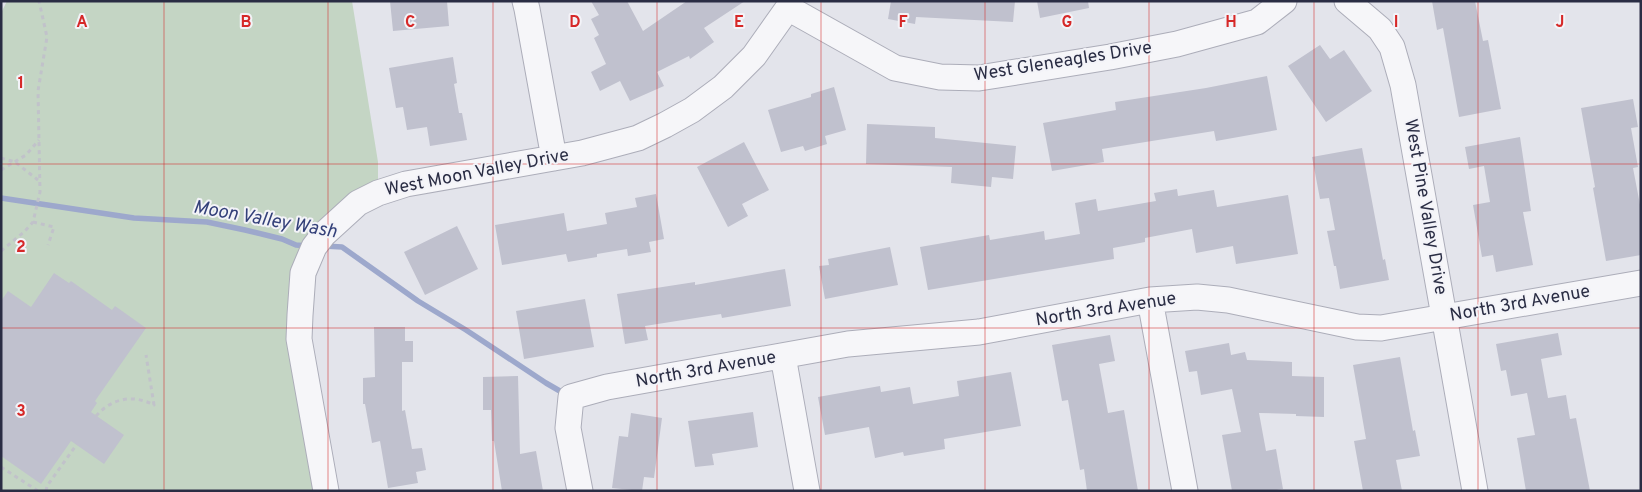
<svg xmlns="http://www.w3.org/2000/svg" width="1642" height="492" viewBox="0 0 1642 492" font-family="Overpass,sans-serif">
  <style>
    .green { fill: #c4d5c4 }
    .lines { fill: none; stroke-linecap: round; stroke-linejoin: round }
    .stream { stroke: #9da8cc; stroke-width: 5.5 }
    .building { fill: #c0c1ce }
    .minor-casing { stroke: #acadb9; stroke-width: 27 }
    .path { stroke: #c1c2ca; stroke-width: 3; stroke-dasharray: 4 4; stroke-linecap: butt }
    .minor { stroke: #f6f6f9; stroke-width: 25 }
    .grid { fill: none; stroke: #d62828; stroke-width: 1; stroke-opacity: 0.55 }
    .labels { text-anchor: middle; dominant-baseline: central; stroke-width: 4; stroke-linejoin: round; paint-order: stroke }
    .street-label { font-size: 18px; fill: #2a2d44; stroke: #f3f3f8 }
    .water-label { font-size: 19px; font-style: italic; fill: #334079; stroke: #f3f3f8 }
    .grid-label { font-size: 16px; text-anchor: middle; font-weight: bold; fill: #d62828; stroke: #f3f3f8; stroke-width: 4; stroke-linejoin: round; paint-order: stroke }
  </style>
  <rect width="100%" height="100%" fill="#e3e4eb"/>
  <!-- green -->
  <path class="green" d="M7 1H352L378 162V193L303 273 326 491H1V13Z"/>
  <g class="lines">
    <!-- stream -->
    <path class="stream" d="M1 198 134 218 207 222 245 230 282 239 296 245 307 246
      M324 246 342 247 418 301 466 330 546 383 565 394"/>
  </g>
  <!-- building -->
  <path class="building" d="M390 1H447L449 26 393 31Z
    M591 1H627L643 31 687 1H745L704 28 714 42 690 59 689 56 657 72 664 86 630 101 620 81 600 91 591 72 606 64 594 38 599 35 591 19 599 15Z
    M891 1H1015L1013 22 916 17 915 24 888 19Z
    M1037 1H1088L1089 8 1040 18Z
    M1432 1H1475L1483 41 1488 40 1501 109 1459 117 1443 28 1437 30Z
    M1320 45 1330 59 1344 50 1372 91 1326 122 1288 66Z
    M453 57 457 83 454 84 459 113H462L467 140 430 146 427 127 407 130 403 107 396 108 389 68Z
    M1267 76 1277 130 1216 141 1214 131 1102 149 1104 162 1052 171 1043 123 1116 110 1115 102 1206 88Z
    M834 87 846 130 825 136 827 144 805 151 803 146 781 152 768 110 811 97V94Z
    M1633 99 1638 127 1631 128 1638 167 1633 168 1641 210V255L1606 261 1593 188 1595 187 1581 108Z
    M867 124 935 127V138L1016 146 1013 179 992 177 991 187 951 183 952 167 866 164Z
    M1520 137 1531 211 1523 212 1533 265 1496 272 1493 255 1482 257 1473 205 1490 202 1484 166 1469 169 1465 147Z
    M744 142 769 190 742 204 748 216 728 227 697 167Z
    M1362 148 1383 260 1385 259 1389 280 1340 289 1336 266H1334L1327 231 1335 230 1329 198 1320 199 1312 157Z
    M1177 189 1178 196 1214 190 1217 207 1288 195 1298 254 1236 264 1233 246 1196 253 1192 229 1145 238V242L1113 248 1114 259 928 290 920 247 989 235 990 240 1044 231 1045 240 1080 234 1075 203 1096 199 1098 211 1156 201 1154 193Z
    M656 194 664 239 649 242 651 252 628 256 627 249 597 254V257L568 262 566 254 502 265 495 225 564 213 567 231 607 224 605 213 637 207 635 198Z
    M457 226 478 269 425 295 404 252Z
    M890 247 898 285 825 299 819 266 829 265 828 259Z
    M785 269 791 306 722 318 721 314 645 326 648 340 625 344 617 294 695 282V285Z
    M54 273 69 283 71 281 112 310 115 306 146 328 95 401 97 403 91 412 124 435 104 464 71 441 41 484 1 456V301L8 291 31 307Z
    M585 299 594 347 524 359 516 311Z
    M374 327H405V341H413V362H402V411L405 410 412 449 422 448 426 470 416 472 418 483 388 488 380 441 372 443 365 404H363V378L375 377Z
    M1558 333 1562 355 1541 359 1548 398 1566 395 1570 419 1576 418 1590 491H1526L1517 438 1535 435 1527 393 1511 396 1506 370 1501 371 1496 344Z
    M1110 335 1115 361 1099 364 1108 413 1124 410 1138 491H1087L1084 469 1080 470 1068 400 1062 401 1052 345Z
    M1229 343 1231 355 1245 352 1247 360 1292 362V376L1324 377V417L1296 416V414L1259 413 1266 451 1276 449 1283 489 1270 491H1232L1222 435 1241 432 1232 389 1201 395 1197 371 1189 372 1185 351Z
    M1400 357 1413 431 1415 430 1420 456 1396 460 1402 491H1363L1354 441 1366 439 1353 365Z
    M1011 372 1021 426 944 439 945 449 904 456 903 452 875 458 869 427 825 435 818 397 880 386 881 392 910 387 913 404 959 396 957 381Z
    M518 376 520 454 536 451 543 491H502L494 441H492L491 410H483V377Z
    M753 412 758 447 712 454 714 465 695 467 688 421Z
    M631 413 662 418 654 478 644 477 642 491 612 488 619 436 628 437Z"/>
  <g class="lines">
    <defs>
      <path id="minor" d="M525 1 527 9 554 158
        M1347 1 1380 29 1392 47 1403 85 1475 491
        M788 8 895 68 940 77 979 78 1110 57 1177 44 1257 22 1284 1
        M1150 300 1185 491
        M783 356 807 491
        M326 491 299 339 300 315 303 273 314 247 324 234 358 203 378 193 406 184 582 153 638 138 665 125 692 110 723 87 754 56 788 8 791 1
        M580 491 568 428 571 397 607 387 848 344 979 332 1150 300 1197 297 1228 300 1357 327 1381 328 1641 283"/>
    </defs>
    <!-- minor casing -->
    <use href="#minor" class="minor-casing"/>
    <!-- path -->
    <path class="path" d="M1 158 15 162 38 180
      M1 170 26 155 39 140
      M33 222 54 227 48 245
      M1 251 24 232 33 222 40 192 38 91 47 37 39 1
      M96 416C112 398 133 394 154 405L146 355
      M1 467 38 491
      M46 491 47 486 77 444"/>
    <!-- minor -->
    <use href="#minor" class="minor"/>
  </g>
  <!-- grid -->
  <path class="grid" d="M164 1V491M328 1V491M493 1V491M657 1V491M821 1V491M985 1V491M1149 1V491M1314 1V491M1478 1V491M1 164H1641M1 328H1641"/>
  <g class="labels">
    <!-- street labels -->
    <g class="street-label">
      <text transform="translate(1063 62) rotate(-9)">West Gleneagles Drive</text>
      <text transform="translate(477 173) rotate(-11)">West Moon Valley Drive</text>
      <text transform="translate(1425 207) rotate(80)">West Pine Valley Drive</text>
      <text transform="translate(1520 304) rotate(-10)">North 3rd Avenue</text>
      <text transform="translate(1106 310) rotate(-9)">North 3rd Avenue</text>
      <text transform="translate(706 370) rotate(-10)">North 3rd Avenue</text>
    </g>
    <!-- water labels -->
    <g class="water-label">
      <text transform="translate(265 220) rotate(10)">Moon Valley Wash</text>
    </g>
  </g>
  <g class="grid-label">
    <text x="82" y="27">A</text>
    <text x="246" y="27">B</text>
    <text x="410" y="27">C</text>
    <text x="575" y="27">D</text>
    <text x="739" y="27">E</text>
    <text x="903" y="27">F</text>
    <text x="1067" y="27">G</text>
    <text x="1231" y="27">H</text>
    <text x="1396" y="27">I</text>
    <text x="1560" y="27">J</text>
    <text x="21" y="88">1</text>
    <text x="21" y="252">2</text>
    <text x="21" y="416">3</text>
  </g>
  <!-- border -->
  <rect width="1642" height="492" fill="none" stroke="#2a2d44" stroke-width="5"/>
</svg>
